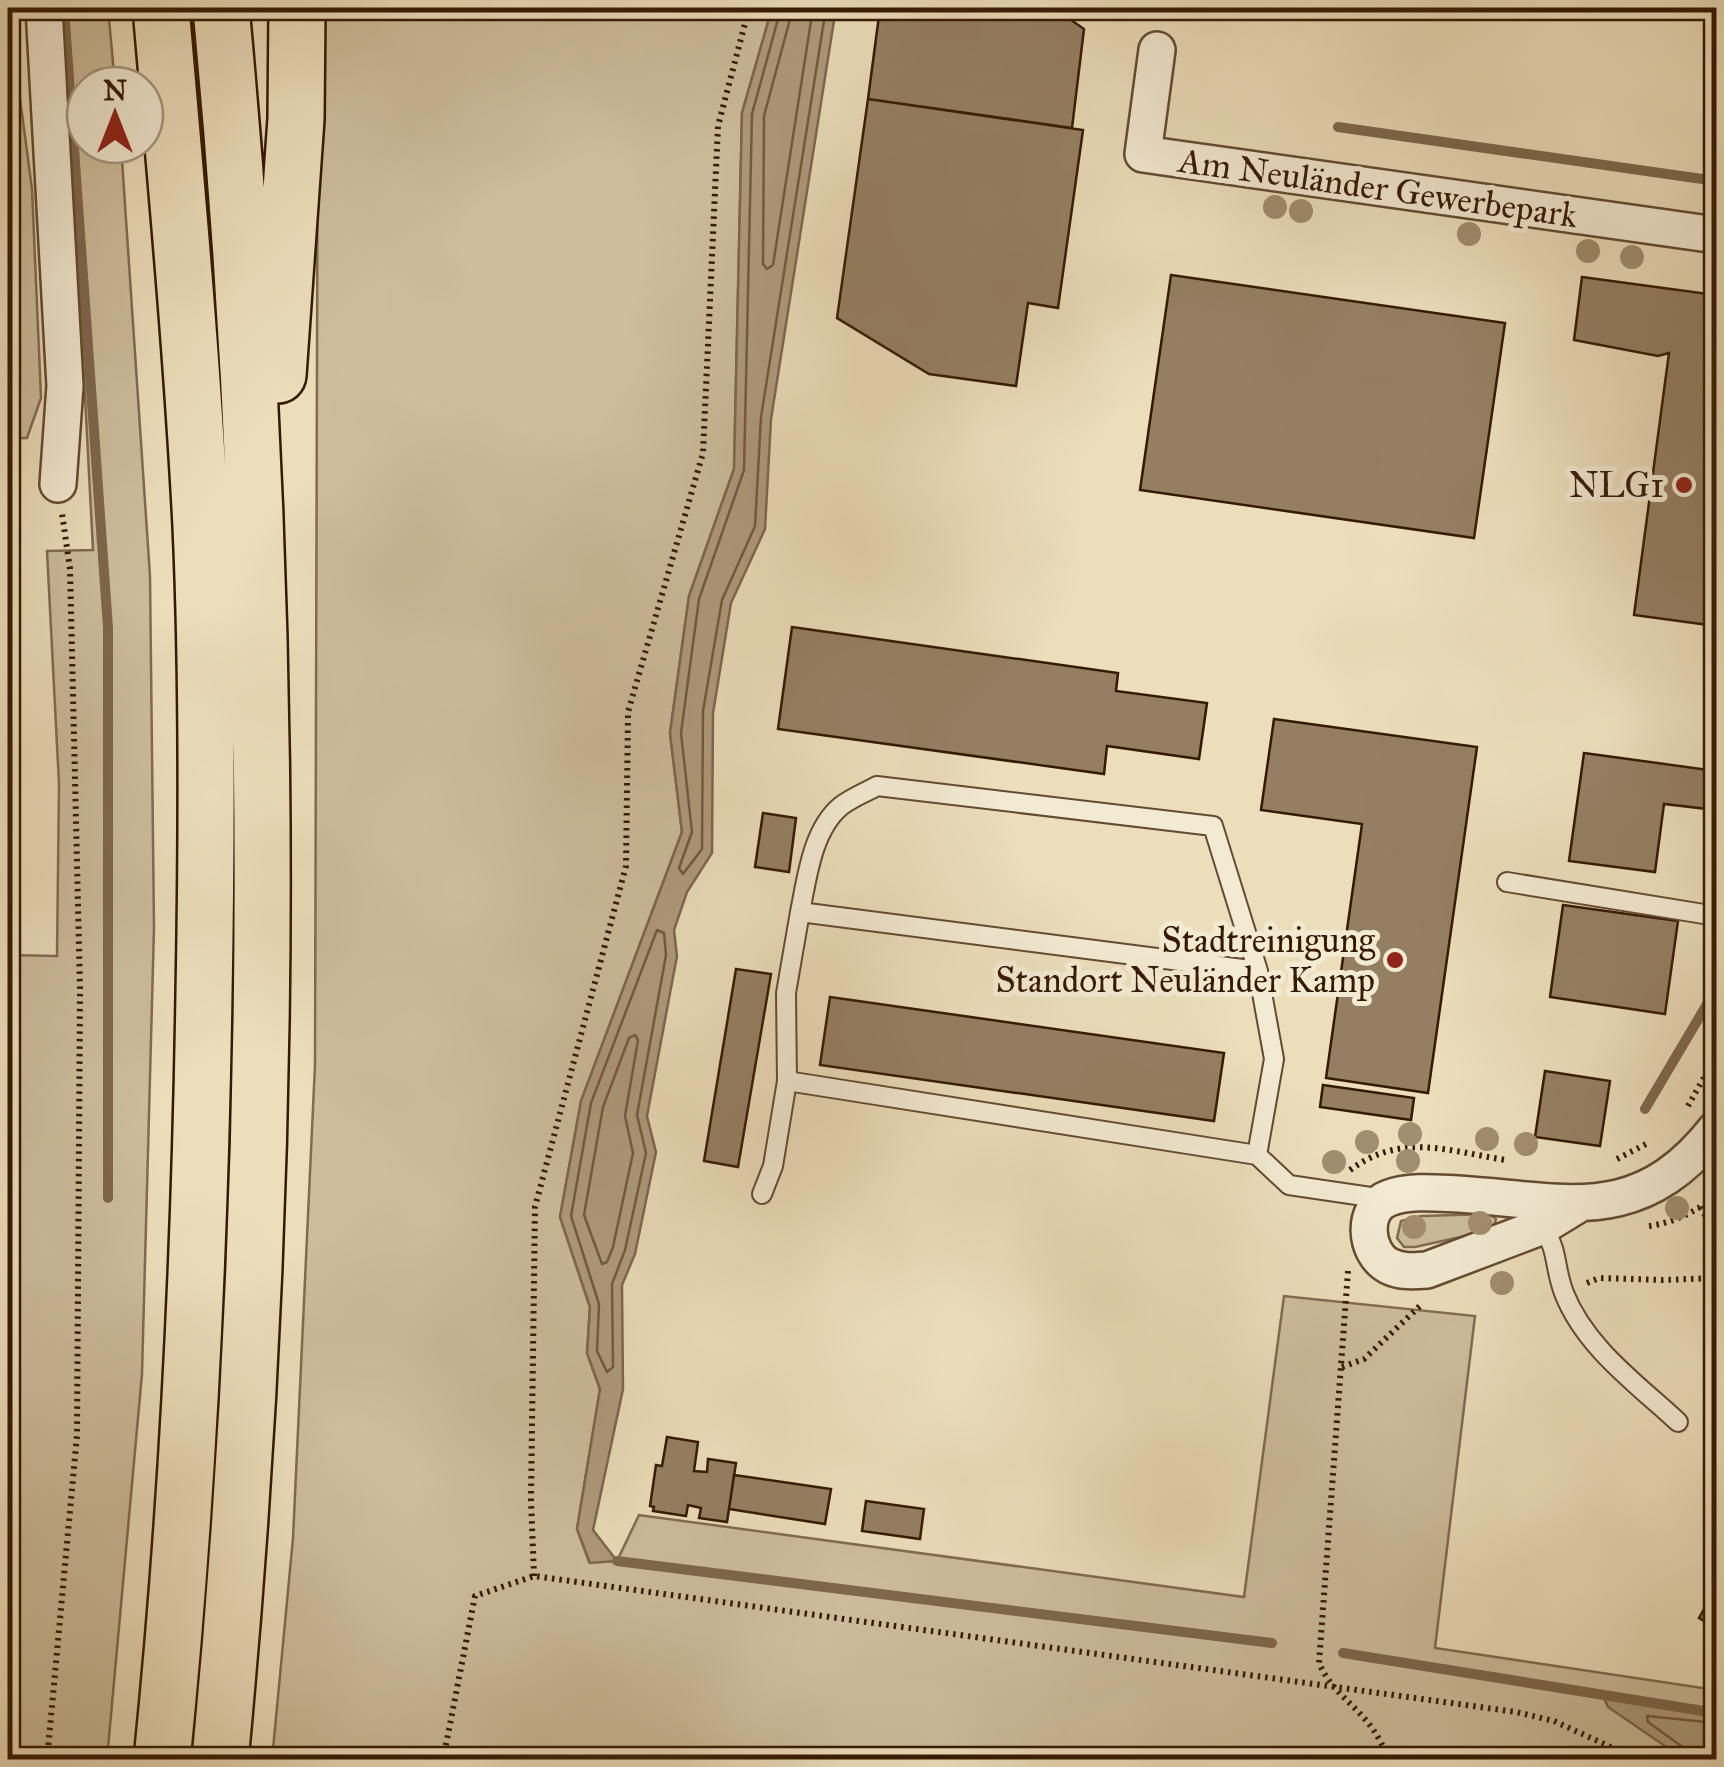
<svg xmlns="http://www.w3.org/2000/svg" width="1724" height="1767" viewBox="0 0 1724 1767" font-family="'IM FELL Great Primer',serif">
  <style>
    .green { fill: #cdbd9c; stroke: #826b50; stroke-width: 2.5 }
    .water { fill: #ae9b7c; stroke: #7e674c; stroke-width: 2.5 }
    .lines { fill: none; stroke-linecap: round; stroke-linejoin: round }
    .shore { stroke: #725a40; stroke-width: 2.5 }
    .stream { stroke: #7e674c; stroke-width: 10 }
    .building { fill: #957f63; stroke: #361903; stroke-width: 2.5 }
    .lane-casing { stroke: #644a31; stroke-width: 22 }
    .street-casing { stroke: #644a31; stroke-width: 40 }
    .highway-casing { stroke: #361903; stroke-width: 60 }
    .path { stroke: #361903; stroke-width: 6; stroke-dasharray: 2.5 5; stroke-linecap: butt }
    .lane { stroke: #f3ead3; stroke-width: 18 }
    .street { stroke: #f3ead3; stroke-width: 35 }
    .highway { stroke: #ecdebb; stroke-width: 55 }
    .tree { fill: #a18d6f }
    .poi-dot { fill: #8f2418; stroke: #f3ead3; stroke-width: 4 }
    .labels { text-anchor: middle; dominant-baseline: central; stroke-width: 10; stroke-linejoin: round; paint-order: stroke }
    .street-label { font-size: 35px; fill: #361903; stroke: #f3ead3 }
    .poi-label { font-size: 35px; fill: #361903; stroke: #f3ead3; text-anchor: end }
  </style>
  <rect width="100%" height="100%" fill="#ecdebb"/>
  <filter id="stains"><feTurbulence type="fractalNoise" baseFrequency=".002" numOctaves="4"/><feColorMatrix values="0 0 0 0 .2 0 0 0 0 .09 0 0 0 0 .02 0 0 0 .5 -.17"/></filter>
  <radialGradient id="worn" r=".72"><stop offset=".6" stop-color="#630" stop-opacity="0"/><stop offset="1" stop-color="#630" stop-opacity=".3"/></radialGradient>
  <!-- green -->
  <path class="green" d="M8 8 32 189 41 398 27 438H8Z
    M53 8H108L115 85H85V145H121L150 576 154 928 142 1374 107 1759 8 1760V955L57 956 59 784 47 551 93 550 81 320Z
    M318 8H772L742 113 734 469 689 596 670 733 682 832 581 1101 560 1217 590 1307 587 1353 600 1389 577 1529 589 1562 617 1561 639 1515 1244 1597 1284 1296 1475 1316 1435 1648 1716 1690V1759L272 1760 293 1538 315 1065Z
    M1490 1214 1496 1219 1494 1226 1488 1231 1415 1247H1404L1397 1238 1401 1221 1421 1216Z"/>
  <!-- water -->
  <path class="water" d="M772 8H836L771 419 765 529 731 603 713 713 712 853 687 892 674 930 677 956 647 1116 656 1152 635 1254 622 1285 623 1389 593 1530 617 1561 590 1563 577 1529 600 1389 587 1353 590 1307 560 1217 581 1101 682 832 670 733 689 596 734 469 742 113Z
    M1603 1696 1716 1713V1759H1684L1608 1707Z"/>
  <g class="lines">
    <!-- shore -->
    <path class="shore" d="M781 8 752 114 744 470 699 599 681 733 692 832 679 868 683 874 702 849 703 711 722 600 755 526 761 417 826 8
      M793 8 764 116 763 264 767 269 773 265 813 8
      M657 930 664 933 666 955 637 1115 646 1153 625 1250 612 1284 613 1367 607 1372 597 1351 599 1304 571 1216 591 1103Z
      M635 1035 638 1040 625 1116 633 1153 613 1247 607 1262 602 1264 584 1215 603 1107 629 1038Z
      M1688 1760 1684 1748 1648 1722 1647 1716 1716 1723"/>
    <!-- stream -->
    <path class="stream" d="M64 8 108 628V1198
      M1338 127 1716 181
      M1645 1109 1716 989
      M617 1561 1272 1643
      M1343 1653 1716 1713"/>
  </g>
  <!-- building -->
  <path class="building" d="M880 8 1057 10 1084 29 1072 128 868 99Z
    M868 99 1083 130 1058 308 1028 303 1016 386 929 374 837 318Z
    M1171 275 1505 323 1474 538 1140 490Z
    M1582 277 1716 295V626L1634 615 1669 353 1658 356 1574 340Z
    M792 627 1118 673 1116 691 1207 703 1199 759 1107 746 1104 774 778 729Z
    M1274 719 1477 747 1428 1093 1326 1078 1362 824 1261 810Z
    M1584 753 1716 771V810L1664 804 1655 872 1569 861Z
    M763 813 796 818 789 872 755 867Z
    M1563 905 1678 921 1665 1014 1550 997Z
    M736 969 771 974 738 1167 704 1161Z
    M830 997 1224 1053 1214 1121 820 1065Z
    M1545 1071 1610 1081 1600 1146 1535 1137Z
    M1323 1085 1414 1098 1411 1120 1320 1107Z
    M667 1437 698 1442 694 1471 707 1472 708 1459 736 1463 727 1522 699 1518 701 1508 688 1505 686 1516 653 1511 654 1507 650 1506 656 1465 662 1466Z
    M734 1475 831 1489 825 1524 729 1509Z
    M866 1501 924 1509 920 1539 862 1531Z
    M1716 1588V1628L1699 1618Z"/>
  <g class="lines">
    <defs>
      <path id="lane" d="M1507 882 1716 916
        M800 912C807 878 812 830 841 806 851 798 866 792 877 786L1213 826 1258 971
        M787 1081 786 993 800 912 1258 971 1274 1059 1257 1155
        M762 1194 773 1166 787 1081 1257 1155 1289 1185 1384 1199
        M1543 1226C1559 1253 1554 1267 1564 1293 1585 1347 1637 1384 1678 1422"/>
      <path id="street" d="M44 8 65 386 58 484
        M1157 50 1143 154 1716 235
        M1579 1204 1543 1226 1427 1270C1414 1271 1401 1272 1389 1266 1364 1253 1361 1208 1389 1198 1410 1190 1436 1193 1458 1194 1567 1201 1638 1228 1716 1129"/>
      <path id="highway" d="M161 8C176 180 192 353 201 526 208 682 207 838 204 994 200 1249 188 1505 162 1760
        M278 375 296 119 297 8
        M220 1760C276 1176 276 591 221 8"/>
    </defs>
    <!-- lane casing -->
    <use href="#lane" class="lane-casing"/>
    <!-- street casing -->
    <use href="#street" class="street-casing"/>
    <!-- highway casing -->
    <use href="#highway" class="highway-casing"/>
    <!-- path -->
    <path class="path" d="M1688 1106 1716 1056
      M1617 1159 1650 1142
      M1350 1170C1402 1132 1447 1151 1506 1160
      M1700 1207 1716 1233
      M1649 1226C1673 1223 1697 1211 1716 1196
      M1348 1271 1319 1663C1336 1702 1372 1710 1388 1760
      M1587 1283 1599 1278 1662 1280 1716 1278
      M1342 1367 1364 1359 1422 1304
      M534 1576 531 1500 535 1207 626 866 628 712 703 453 718 126 749 8
      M47 1760 77 1435 80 988 70 569 62 513
      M443 1760 475 1596 534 1576 1516 1712 1554 1721 1639 1760"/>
    <!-- lane -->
    <use href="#lane" class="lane"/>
    <!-- street -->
    <use href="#street" class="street"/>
    <!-- highway -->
    <use href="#highway" class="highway"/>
  </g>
  <!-- trees -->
  <g class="tree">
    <circle cx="1275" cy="207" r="12"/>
    <circle cx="1301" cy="211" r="12"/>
    <circle cx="1469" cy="234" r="12"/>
    <circle cx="1588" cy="251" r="12"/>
    <circle cx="1632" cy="257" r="12"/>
    <circle cx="1410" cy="1134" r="12"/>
    <circle cx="1487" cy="1139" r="12"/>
    <circle cx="1367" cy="1142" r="12"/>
    <circle cx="1526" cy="1144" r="12"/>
    <circle cx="1408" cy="1161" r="12"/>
    <circle cx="1334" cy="1162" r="12"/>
    <circle cx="1677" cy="1208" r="12"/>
    <circle cx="1480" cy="1223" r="12"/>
    <circle cx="1414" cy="1227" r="12"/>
    <circle cx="1502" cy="1283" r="12"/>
  </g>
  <!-- markers -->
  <g class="poi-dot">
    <circle cx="1684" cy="485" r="10"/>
    <circle cx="1395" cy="960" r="10"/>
  </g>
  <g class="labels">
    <!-- street labels -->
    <g class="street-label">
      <text transform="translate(1378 188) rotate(8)">Am Neuländer Gewerbepark</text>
    </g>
    <!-- poi labels -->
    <g class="poi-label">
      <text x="1664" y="485">NLG1</text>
      <text x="1375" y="940">Stadtreinigung<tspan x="1375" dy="40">Standort Neuländer Kamp</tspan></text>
    </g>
  </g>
  <!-- margin -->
  <rect width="1724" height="1767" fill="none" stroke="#ecdebb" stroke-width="40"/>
  <rect x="10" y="10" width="1704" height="1747" fill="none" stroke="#361903" stroke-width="5"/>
  <rect x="20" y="20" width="1684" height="1727" fill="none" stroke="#361903" stroke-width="2.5"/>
  <!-- north arrow -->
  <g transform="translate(115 115)"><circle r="48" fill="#f3ead3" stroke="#a79680" stroke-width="2.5"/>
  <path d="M0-8L18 38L0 25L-18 38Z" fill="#8f2418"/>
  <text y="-15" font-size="28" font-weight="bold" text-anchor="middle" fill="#361903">N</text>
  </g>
  <rect width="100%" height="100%" filter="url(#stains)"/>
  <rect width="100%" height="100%" fill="url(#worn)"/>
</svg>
